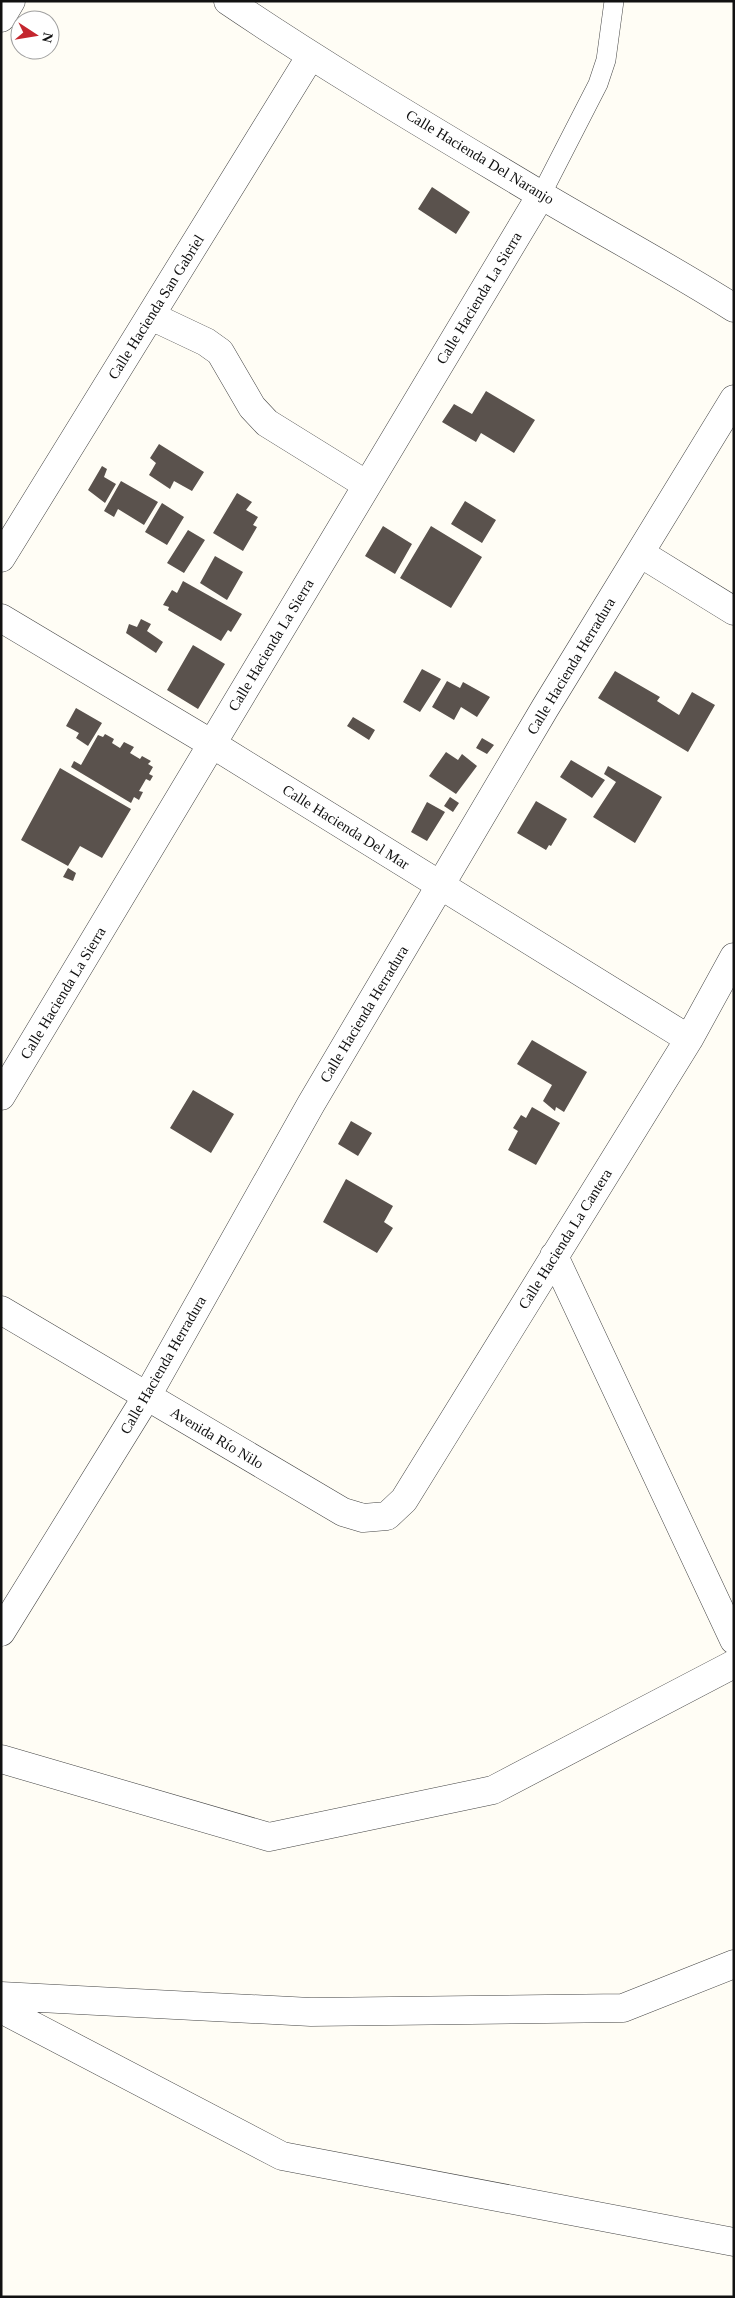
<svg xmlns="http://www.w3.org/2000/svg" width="735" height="2298" viewBox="0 0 735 2298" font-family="'Times New Roman',serif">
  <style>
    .building { fill: #5a524d }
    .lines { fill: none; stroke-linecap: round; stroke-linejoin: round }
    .service-casing { stroke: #444; stroke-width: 20 }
    .minor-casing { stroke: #444; stroke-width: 29 }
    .service { stroke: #fff; stroke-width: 19 }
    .minor { stroke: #fff; stroke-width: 28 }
    .labels { text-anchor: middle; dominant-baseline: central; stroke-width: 5; stroke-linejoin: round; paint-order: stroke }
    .street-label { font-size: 15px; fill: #111; stroke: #fff }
  </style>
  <rect width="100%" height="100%" fill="#fffdf5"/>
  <!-- building -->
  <path class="building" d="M432 187 470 212 456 234 418 209Z
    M486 391 535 420 514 453 481 433 476 442 442 422 454 404 472 414Z
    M159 444 204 472 192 491 174 481 170 489 149 475 156 463 150 458Z
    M102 466 107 469 104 477 116 484 105 503 88 490Z
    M121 481 158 502 144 525 118 509 114 517 104 511Z
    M237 493 252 502 246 510 258 517 253 525 257 527 243 551 213 533Z
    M465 501 496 520 482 543 451 524Z
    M162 503 184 517 167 545 145 532Z
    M383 526 412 544 395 574 365 556Z
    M431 526 482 557 451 608 400 578Z
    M188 530 205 540 184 573 167 563Z
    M215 556 243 572 227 600 200 583Z
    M183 581 242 614 231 632 228 630 221 641 168 610 169 607 163 605 172 590 177 593Z
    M141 619 151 624 147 631 163 642 156 653 126 633 129 624 137 627Z
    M193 645 225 664 198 709 167 690Z
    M422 669 441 679 420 712 403 702Z
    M615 671 660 697 657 701 679 715 692 692 715 705 688 752 598 698Z
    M447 681 460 688 463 682 490 697 477 717 461 707 454 720 432 707Z
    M76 708 102 723 88 746 76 738 79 733 66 726Z
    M353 717 375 730 369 740 347 726Z
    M105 734 114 739 112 743 120 748 124 742 134 747 130 753 140 759 142 756 151 761 148 764 153 767 149 774 153 776 150 781 146 779 139 791 143 792 139 800 134 797 131 803 71 767 74 761 81 765 98 735 103 737Z
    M482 738 494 745 487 754 476 748Z
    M446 752 458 760 462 754 477 766 456 794 429 776Z
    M571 760 605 780 592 798 560 777Z
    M608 766 662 797 635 843 593 817 616 782 604 774Z
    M60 768 131 809 102 858 80 846 68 866 21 840Z
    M450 797 459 803 453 812 444 806Z
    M536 801 567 819 551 846 549 845 546 850 517 833Z
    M427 802 445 812 427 841 411 832Z
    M68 868 76 873 73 881 63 877Z
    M532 1040 587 1072 564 1112 556 1107 555 1111 543 1101 552 1085 517 1064Z
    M193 1090 234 1114 211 1153 170 1128Z
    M532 1107 560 1123 536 1165 508 1150 518 1131 513 1128 521 1115 526 1118Z
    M351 1121 372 1133 358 1156 338 1144Z
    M346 1179 393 1206 384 1222 393 1228 377 1253 323 1222Z"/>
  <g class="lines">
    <defs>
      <path id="service" d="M541 195 598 84 606 60 614 1"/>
      <path id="minor" d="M228 1C330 70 436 132 541 195 605 233 671 268 734 308
        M1 18 11 1
        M151 316 206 342 220 352 252 407 267 423 367 485
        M640 553 734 611
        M1 558 310 57
        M1 618 212 744 689 1039
        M1 1096 541 195
        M554 1256 734 1640
        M1 1310 343 1512 363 1518 387 1516 404 1500 689 1039 734 957
        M1 1632 147 1396 311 1104 545 708 734 399
        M1 1759 269 1837 493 1790 734 1664
        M1 1996 311 2012 623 2008 734 1964
        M1 2009 282 2156 734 2242"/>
    </defs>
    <!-- service casing -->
    <use href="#service" class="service-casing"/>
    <!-- minor casing -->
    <use href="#minor" class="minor-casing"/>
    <!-- service -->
    <use href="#service" class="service"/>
    <!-- minor -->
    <use href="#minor" class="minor"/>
  </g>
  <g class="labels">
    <!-- street labels -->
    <g class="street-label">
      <text transform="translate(480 157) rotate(31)">Calle Hacienda Del Naranjo</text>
      <text transform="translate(479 298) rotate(-59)">Calle Hacienda La Sierra</text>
      <text transform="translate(156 307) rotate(-58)">Calle Hacienda San Gabriel</text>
      <text transform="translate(271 645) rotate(-59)">Calle Hacienda La Sierra</text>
      <text transform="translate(571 666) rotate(-59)">Calle Hacienda Herradura</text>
      <text transform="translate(346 827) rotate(32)">Calle Hacienda Del Mar</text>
      <text transform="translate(63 993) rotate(-59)">Calle Hacienda La Sierra</text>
      <text transform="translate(364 1014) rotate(-59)">Calle Hacienda Herradura</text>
      <text transform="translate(565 1239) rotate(-58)">Calle Hacienda La Cantera</text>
      <text transform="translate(163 1365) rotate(-60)">Calle Hacienda Herradura</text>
      <text transform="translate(217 1438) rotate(31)">Avenida Río Nilo</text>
    </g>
  </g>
  <!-- border -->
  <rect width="735" height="2298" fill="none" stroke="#111111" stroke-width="5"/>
  <!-- north arrow -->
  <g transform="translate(35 35) rotate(102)"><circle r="24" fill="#ffffff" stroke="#a0a0a0"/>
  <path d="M0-4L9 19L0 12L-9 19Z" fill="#c4262e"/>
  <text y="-8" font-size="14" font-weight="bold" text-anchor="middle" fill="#111111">N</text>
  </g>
</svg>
